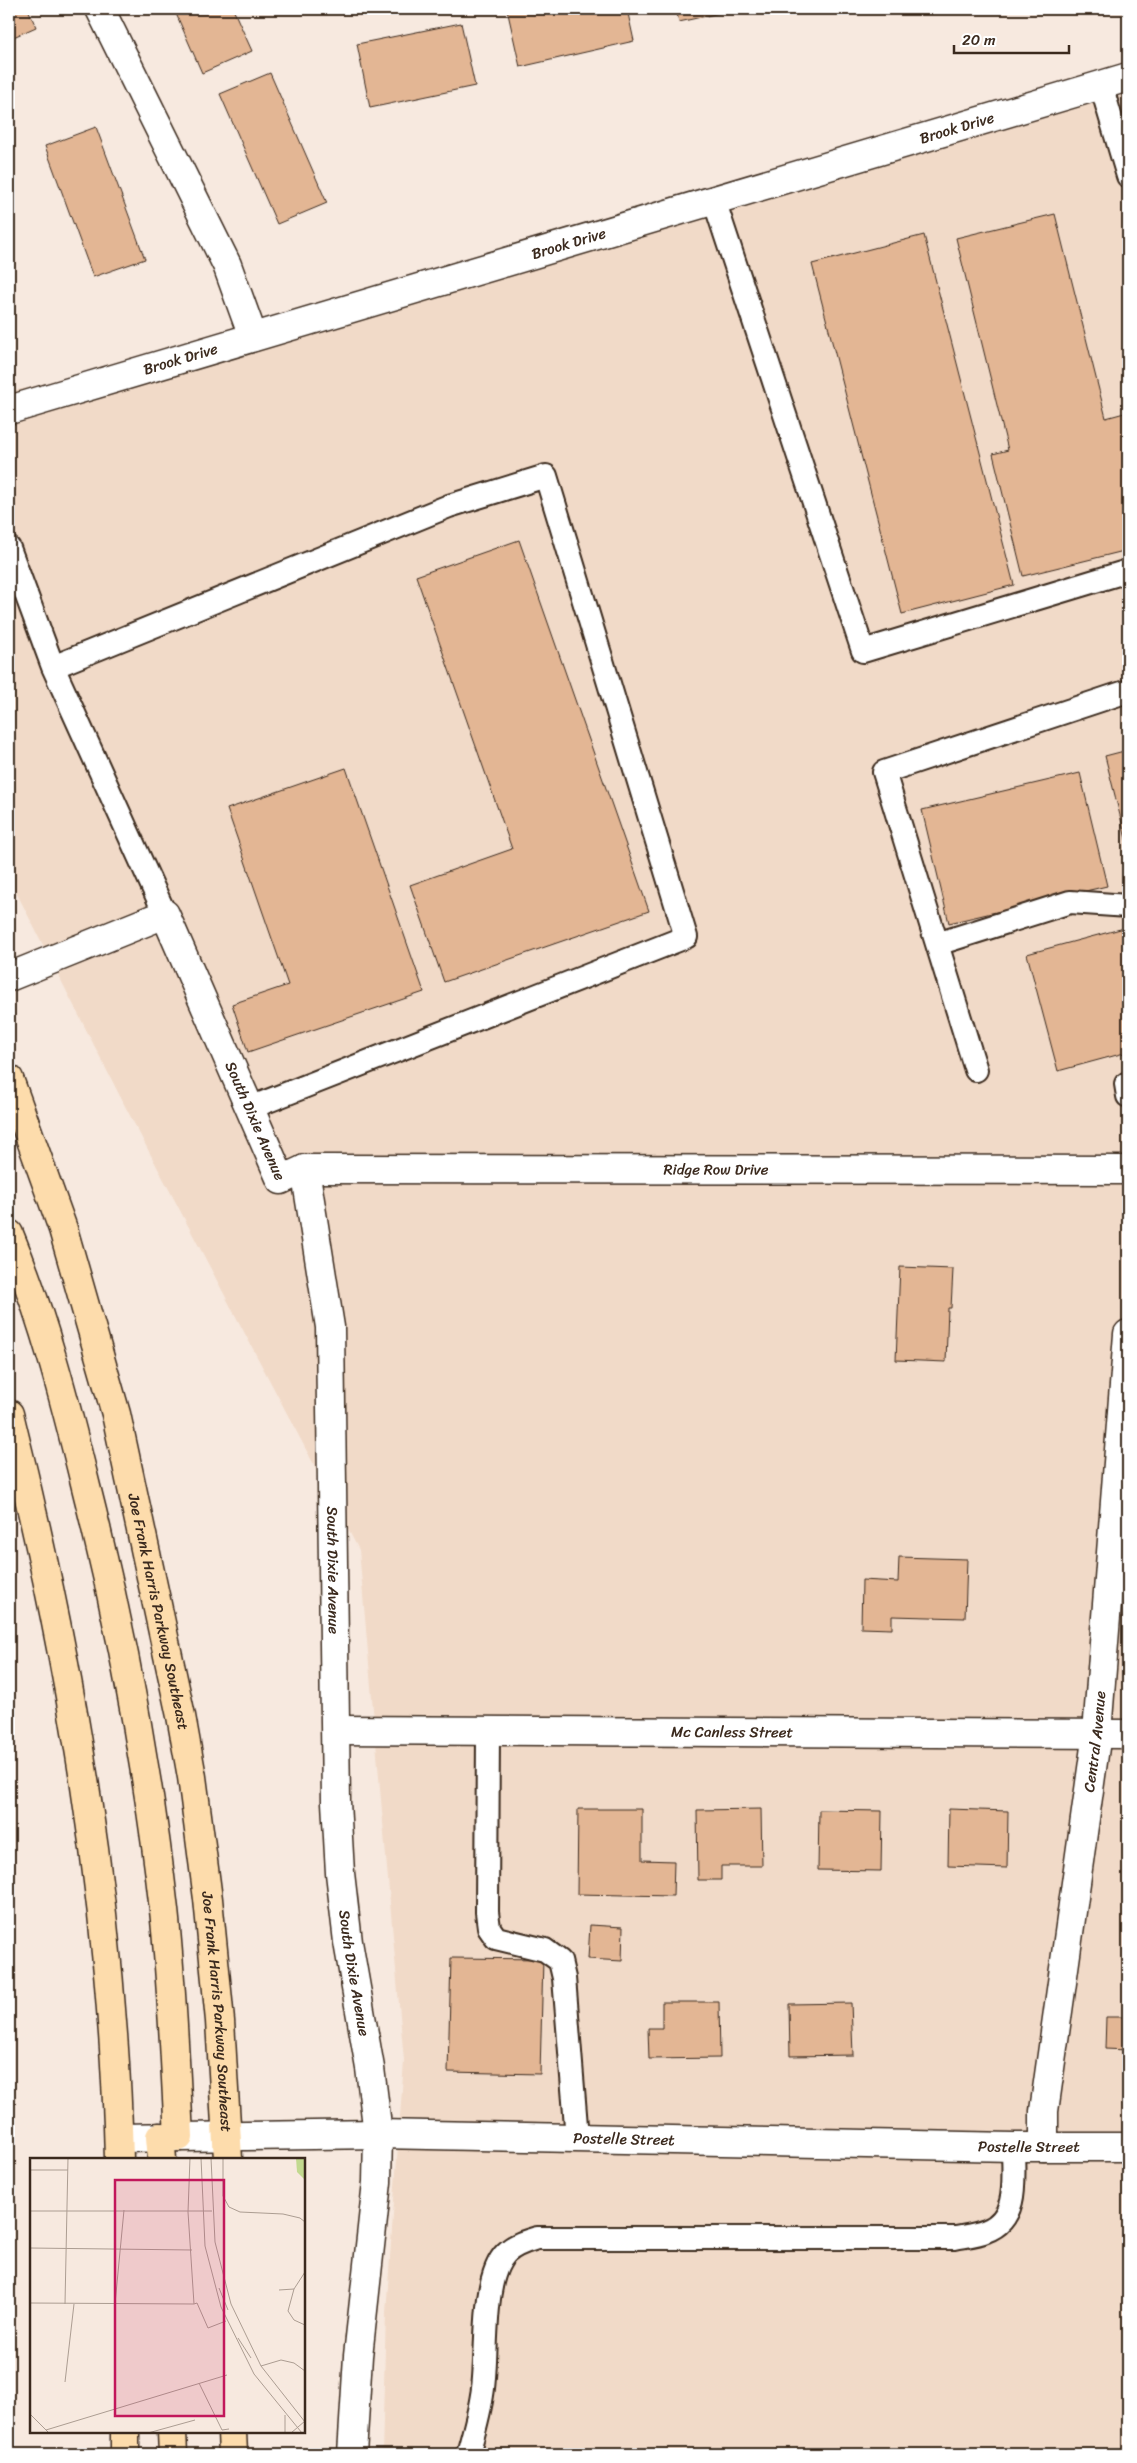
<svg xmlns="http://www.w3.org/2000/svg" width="1137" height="2463" viewBox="0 0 1137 2463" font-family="Sriracha,sans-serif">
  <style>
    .built { fill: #f1dac8 }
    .building { fill: #e3b694; stroke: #3b2a1e }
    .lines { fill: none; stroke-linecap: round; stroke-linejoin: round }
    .lane-casing { stroke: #3b2a1e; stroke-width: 26 }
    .street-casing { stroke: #3b2a1e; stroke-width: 31 }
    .primary-casing { stroke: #3b2a1e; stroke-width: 31 }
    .lane { stroke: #fff; stroke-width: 22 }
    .street { stroke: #fff; stroke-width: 28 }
    .primary { stroke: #fddcac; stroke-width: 28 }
    .labels { text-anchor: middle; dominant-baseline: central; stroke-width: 4; stroke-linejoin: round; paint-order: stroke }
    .street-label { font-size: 15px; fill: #3b2a1e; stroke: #fff }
    .inset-road { fill: none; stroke: #ac9d92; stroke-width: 1 }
    .view { fill: #c2185b; fill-opacity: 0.15; stroke: #c2185b; stroke-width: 2.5 }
    .inset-edge { fill: none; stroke: #3b2a1e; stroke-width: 2.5 }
  </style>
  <rect width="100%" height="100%" fill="#f7e9df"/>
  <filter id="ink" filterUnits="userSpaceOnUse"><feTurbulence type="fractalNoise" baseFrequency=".02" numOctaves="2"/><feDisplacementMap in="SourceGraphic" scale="10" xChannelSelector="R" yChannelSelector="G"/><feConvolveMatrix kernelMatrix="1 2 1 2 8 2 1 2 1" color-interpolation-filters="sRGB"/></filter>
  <g filter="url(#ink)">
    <!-- built -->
    <path class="built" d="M1128 94V2454H382L386 2313 404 2061 359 1550 125 1106 9 878V392L253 337Z"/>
    <!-- building -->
    <path class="building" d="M9 9H28L36 27 9 39Z
      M174 9H233L252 51 202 73Z
      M507 9H627L634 41 520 67Z
      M676 9H738L679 22Z
      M461 23 475 86 370 108 357 44Z
      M270 73 327 203 277 224 220 94Z
      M96 127 145 259 93 277 45 146Z
      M1055 214 1106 418 1128 412V550L1023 576 993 454 1008 450 956 238Z
      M924 235 1014 585 902 614 812 264Z
      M519 540 649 911 444 982 410 885 512 849 416 576Z
      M1128 750V847L1105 756Z
      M346 768 424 992 248 1052 232 1004 288 985 227 809Z
      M1080 773 1107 886 949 923 922 810Z
      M1128 927V1052L1058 1071 1027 954Z
      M900 1267 953 1269 951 1308H948L946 1362 896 1360Z
      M899 1557 967 1559 965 1618 892 1616V1629L861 1628 862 1580 898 1582Z
      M578 1809H642V1860L674 1861 673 1896 577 1894Z
      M761 1809 762 1866H721V1880H698L697 1810Z
      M949 1809 1008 1811 1007 1868 948 1866Z
      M819 1810 882 1811 881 1871 818 1870Z
      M590 1925 623 1927 622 1961 588 1959Z
      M451 1958 543 1959 540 2074 448 2072Z
      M662 2002H719L720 2058 649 2059 648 2028H662Z
      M851 2003 853 2055 790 2056 789 2004Z
      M1106 2017H1128V2050L1105 2049Z
      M828 2453 906 2454H827Z"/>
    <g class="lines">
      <defs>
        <path id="lane" d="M1101 85 1128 176
          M714 200 863 651 1128 571
          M9 548 53 667
          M1128 691 884 772 937 944 1070 902 1128 906
          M165 914 53 667 449 506 546 476 686 937 250 1108
          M937 944 976 1070
          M1128 1083 1126 1084 1128 1096
          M488 1730 487 1912 489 1928 496 1938 545 1950 560 1961 564 1978 577 2138
          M468 2454C473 2435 479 2415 482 2395 489 2358 480 2279 506 2253 515 2244 527 2241 537 2238H955C965 2236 977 2235 986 2231 1020 2219 1013 2176 1013 2147"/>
        <g id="street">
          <path d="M100 9 227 265 253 337"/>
          <path id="s1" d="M9 410 1128 77"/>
          <path id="s2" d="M9 977 165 914 281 1180 305 1169 330 1327 336 1802 340 1873 348 1942 370 2068 378 2134 377 2182 358 2356 352 2454"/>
          <path id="s3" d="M305 1169 1128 1170"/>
          <path id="s4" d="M336 1730 1128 1734"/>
          <path id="s5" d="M119 2138 378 2134 1013 2147H1128"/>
          <path id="s6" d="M1044 2147V2111L1097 1733 1128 1334"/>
        </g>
        <g id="primary">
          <path id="s7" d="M9 1079 63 1229 116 1414 181 1716 192 1777 208 1899 220 2021 228 2159"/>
          <path d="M9 1234C43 1316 65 1401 86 1487 121 1626 148 1768 164 1910 172 1985 175 2061 179 2137"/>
          <path d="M9 1414C70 1659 113 1907 119 2159"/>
          <path d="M160 2137 162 2159"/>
          <path d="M125 2432V2454"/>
          <path d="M172 2432 173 2454"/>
          <path d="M232 2432 233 2454"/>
        </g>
      </defs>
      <!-- lane casing -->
      <use href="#lane" class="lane-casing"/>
      <!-- street casing -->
      <use href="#street" class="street-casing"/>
      <!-- primary casing -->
      <use href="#primary" class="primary-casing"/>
      <!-- lane -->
      <use href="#lane" class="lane"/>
      <!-- street -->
      <use href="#street" class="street"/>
      <!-- primary -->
      <use href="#primary" class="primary"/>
    </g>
  </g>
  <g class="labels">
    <!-- street labels -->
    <g class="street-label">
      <text stroke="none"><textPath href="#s1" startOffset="989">Brook Drive</textPath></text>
      <text stroke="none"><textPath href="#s1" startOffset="584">Brook Drive</textPath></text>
      <text stroke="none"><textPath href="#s1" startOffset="179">Brook Drive</textPath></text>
      <text stroke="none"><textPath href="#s2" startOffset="394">South Dixie Avenue</textPath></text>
      <text stroke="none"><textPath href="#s3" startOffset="411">Ridge Row Drive</textPath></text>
      <text stroke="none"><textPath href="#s2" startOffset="888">South Dixie Avenue</textPath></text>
      <text stroke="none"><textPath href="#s7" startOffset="554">Joe Frank Harris Parkway Southeast</textPath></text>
      <text stroke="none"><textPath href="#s4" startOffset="396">Mc Canless Street</textPath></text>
      <text stroke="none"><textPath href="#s6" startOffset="409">Central Avenue</textPath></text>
      <text stroke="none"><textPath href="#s2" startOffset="1292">South Dixie Avenue</textPath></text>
      <text stroke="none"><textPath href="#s7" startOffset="959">Joe Frank Harris Parkway Southeast</textPath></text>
      <text stroke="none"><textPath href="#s5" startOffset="505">Postelle Street</textPath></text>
      <text stroke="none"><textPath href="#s5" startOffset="910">Postelle Street</textPath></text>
    </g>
  </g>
  <!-- overview -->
  <g transform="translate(30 2158)">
    <rect width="275" height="275" fill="#f7e9df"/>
    <path d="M266 0H275V22L267 14Z" fill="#c2d98f"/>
    <path class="inset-road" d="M160 0 158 54 164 146 167 145 178 170 196 163M171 0 175 88 191 149 224 216 272 275M181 0 185 84 201 146 231 208 275 264M193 0V38L199 49 210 54 253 56 270 60 275 64M0 12H38M0 53H182M0 90 162 92M189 130 198 152M264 131 258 153 264 162 275 167M249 132 264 131 275 114M0 145 164 146M35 146 38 0M85 146 94 52M208 180 221 200M231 208 251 202 264 205 275 213M35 224 44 146M169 225 192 272 199 271M0 256 19 275M255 257V275M16 272 197 217M118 275 165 262M261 275 275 263"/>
    <path class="view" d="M85 22H194V258H85Z"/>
    <rect width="275" height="275" class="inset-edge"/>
  </g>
  <!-- margin -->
  <rect width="1137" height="2463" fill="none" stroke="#fff" stroke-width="30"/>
  <rect x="15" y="15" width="1107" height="2433" fill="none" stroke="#3b2a1e" stroke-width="2" filter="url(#ink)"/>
  <!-- scale -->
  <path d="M954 45v8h115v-8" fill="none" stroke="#3b2a1e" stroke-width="2.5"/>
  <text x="962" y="45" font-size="15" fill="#3b2a1e" stroke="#ffffff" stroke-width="4" paint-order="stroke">20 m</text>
</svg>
